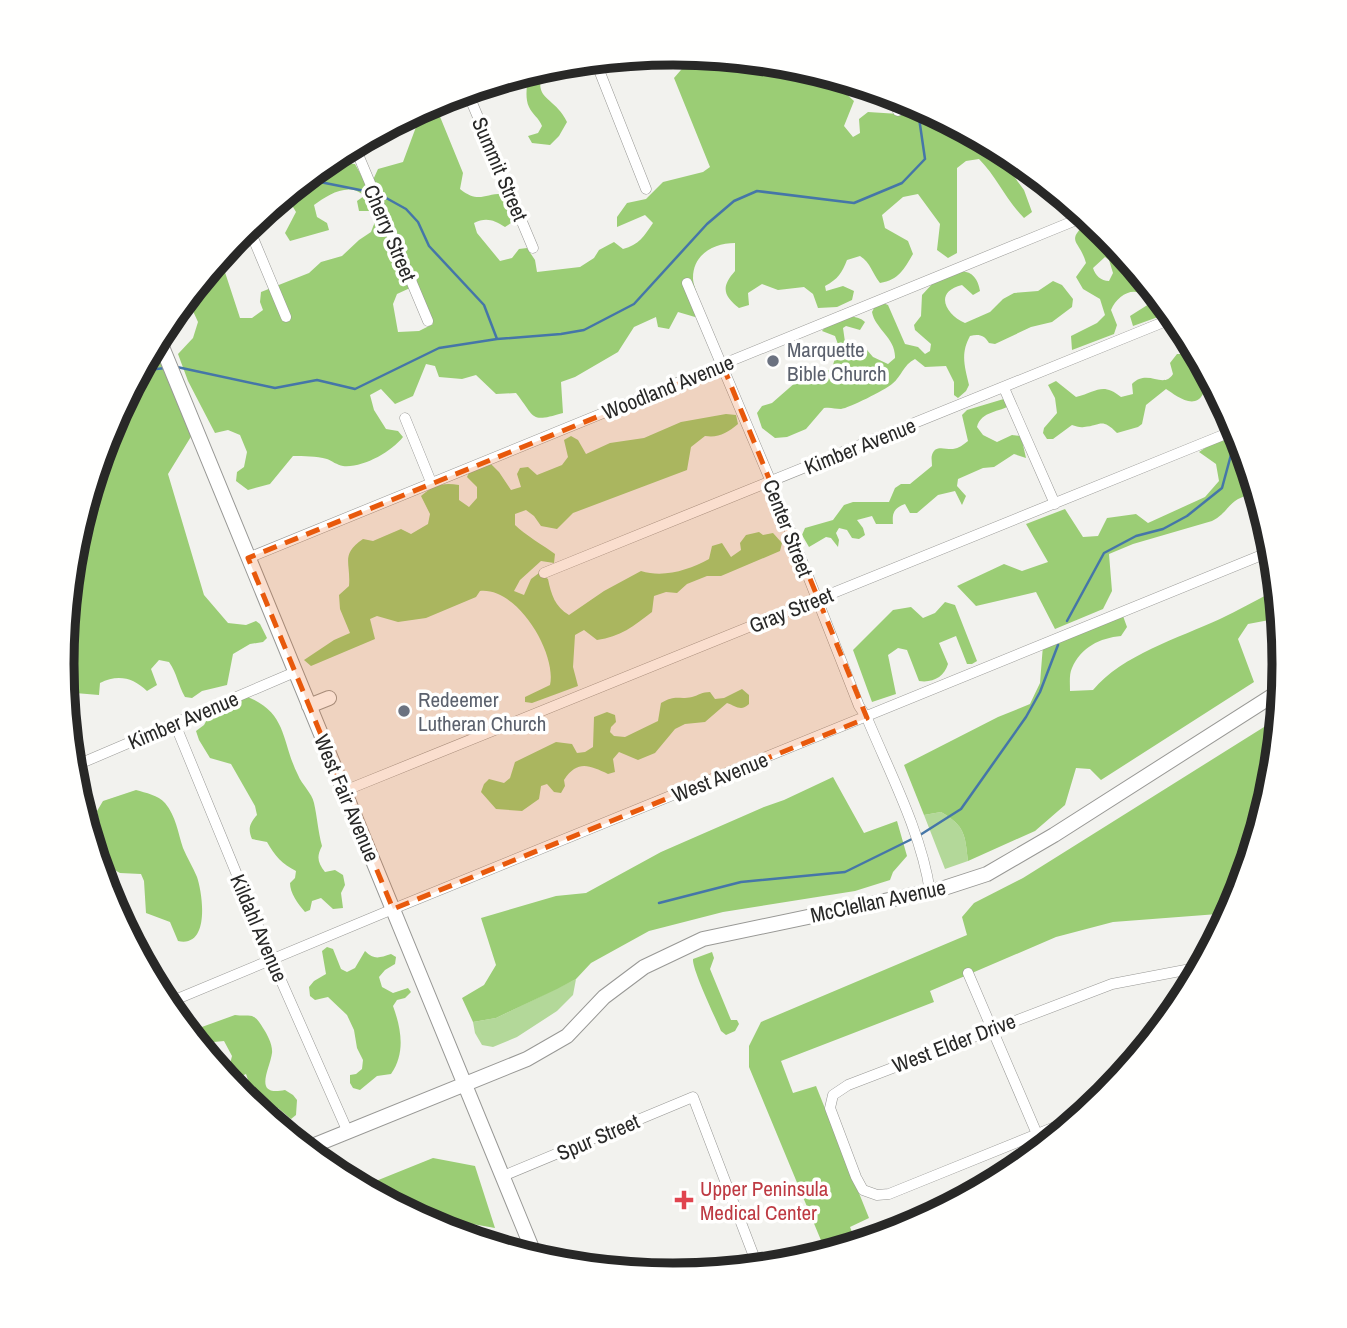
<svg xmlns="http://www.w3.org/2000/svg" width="1347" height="1328" viewBox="0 0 1347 1328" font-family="'Archivo Narrow',sans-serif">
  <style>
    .green { fill: #b3d899 }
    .forest { fill: #9bcd75; fill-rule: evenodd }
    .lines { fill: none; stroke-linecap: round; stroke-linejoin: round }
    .stream { stroke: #4576a8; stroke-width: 2.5 }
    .street-casing { stroke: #989895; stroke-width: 11 }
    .secondary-casing { stroke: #989895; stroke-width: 16 }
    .street { stroke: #fff; stroke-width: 10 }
    .secondary { stroke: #fff; stroke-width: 14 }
    .marked { fill: #e8590c; fill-opacity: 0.2; stroke: #e8590c; stroke-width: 5; stroke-dasharray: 14 9; stroke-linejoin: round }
    .worship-dot { fill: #6b7280; stroke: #fffffe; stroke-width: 2.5 }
    .health-dot { fill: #e0444e; stroke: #fffffe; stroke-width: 2.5 }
    .labels { text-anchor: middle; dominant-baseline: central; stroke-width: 7; stroke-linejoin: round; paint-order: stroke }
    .street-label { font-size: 21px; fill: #282827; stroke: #fffffe }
    .worship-label { font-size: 21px; fill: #5b616d; stroke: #fffffe; text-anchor: start }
    .health-label { font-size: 21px; fill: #be3a42; stroke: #fffffe; text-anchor: start }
    .rim { fill: none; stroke: #282827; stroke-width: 9 }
  </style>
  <rect width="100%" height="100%" fill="#f2f2ee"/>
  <!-- green -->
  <path class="green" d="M941 812C965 826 965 834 968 861L945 869 924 815Z
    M576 979 573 995 557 1011 517 1037 493 1047 482 1045 475 1033 473 1022 496 1018Z"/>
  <!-- forest -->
  <path class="forest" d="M684 53 793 64 834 77 843 91 854 101 844 126 853 137 860 133 859 119 868 112 899 114 896 96 908 99 989 142 992 147H997L1014 156 1008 159 1010 171 1024 190 1032 212 1024 218C1006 200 997 177 979 159L966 161 957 168V253L948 258 937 250 940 224 918 194 903 197 882 215 885 228 908 241 913 254C904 269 899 280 880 283 872 273 871 263 860 256L847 260C842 273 838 279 825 286L826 291 843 286 854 291 852 300 837 307 818 308 813 294 804 287 778 290 762 284 748 293 749 305 739 308C723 295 721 287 735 271V243C714 243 693 254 693 278 693 284 696 289 697 295 698 302 696 310 695 317L678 312 669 329 658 327 656 317 634 327 618 352 575 377 561 382 563 413C529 423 536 418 516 393L496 394 476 375 462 379 439 377 435 366 426 364 413 396 395 404 381 389 370 395 374 410 386 429 398 431 403 437C391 452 363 468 343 466 337 465 332 461 327 459 316 456 304 456 293 456L270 484 248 490 236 481 237 472 244 467 247 452 240 435 228 430 215 433 188 381 178 354 193 338 198 322 187 298 220 257 240 318H252L263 310 260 302 261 292 309 273 321 262 342 256 359 240 371 232 376 219 371 211H359L357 201 364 196C350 181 327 195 314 205L317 217 327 223 329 230 290 241 285 233 296 212 293 207 285 209 279 201 321 166 326 170 342 163 355 164 365 182 373 180 378 169 403 162 416 127 426 114 424 107 434 102 463 173 460 189C480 205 485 192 506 194L511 204 514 221 505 227C494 220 486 217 474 223L477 233 500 261 512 258 519 249 527 248 535 260 537 272 580 267 594 258 599 250 614 242 623 249C639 245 644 236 653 223L645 215 617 227V217L627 203 646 199 663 182 703 172 710 167 674 78 687 63ZM410 288 426 305 433 324 419 331 398 332 393 304 397 294Z
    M546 67C529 100 554 95 567 122L559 136 550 145 532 143 528 136 538 133 542 126C539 118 532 114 529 107 524 96 528 83 528 72Z
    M1091 219 1105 231 1112 245 1116 244 1172 312 1133 326 1130 316 1149 304C1140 282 1118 293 1111 310L1117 325 1114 334 1072 350 1071 336 1097 323 1105 315 1100 299 1083 289 1076 277 1086 263C1079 238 1063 243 1091 219ZM1105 257 1109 260 1113 273 1109 281C1101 281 1095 275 1093 268Z
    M961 271C973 272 978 279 980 291L973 295 962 285C933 292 946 315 965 323L990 312 1003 299 1014 293 1038 291 1053 281 1062 285 1073 299 1072 307 1052 322 1031 327 995 344 989 343C984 335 979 334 970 336 960 354 965 367 969 385L966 391 958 398 954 395V382L946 366 925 367 915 359C903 365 902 376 892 384 885 390 849 408 841 409 835 409 831 407 824 408L806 429 787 437 775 438 762 428 757 413 762 406 772 403 804 375 830 370C836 362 834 355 839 347L835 336 822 331C831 319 853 311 865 322L860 330 846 326 843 328 845 342 850 347 867 350 873 357 888 364 895 358C896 338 875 329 872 312L875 306 883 303 888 305 905 344 918 347 925 354 930 351 931 344 915 330 914 325 921 316 922 295 934 282Z
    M155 344 192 435 168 474 204 595 228 623 246 625 256 621 260 624 267 638 263 642 250 644 233 654 227 685 202 691 192 698 185 697C178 685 177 673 169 662L159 660 151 669 157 685 147 691C133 677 117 674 100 683L99 695 75 693 66 700 62 664 74 544 109 430Z
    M1196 350 1211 379C1204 384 1206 387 1203 394 1194 411 1174 394 1166 389L1146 405 1142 424 1138 427 1117 433C1101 417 1101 426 1084 427 1080 428 1076 426 1072 425L1053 439H1047L1043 433 1044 428 1057 413 1055 398 1048 385 1056 381 1076 397C1097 392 1102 382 1121 397L1133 394 1132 384C1148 368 1163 390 1173 374L1170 363 1177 354H1182L1188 363 1192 364 1196 359Z
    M1007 398 1011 405C1000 412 981 411 977 427L983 435 997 442 1012 435 1021 436 1026 458 1014 454 994 467 983 468 958 479 957 486 966 496 962 505 955 491 938 495 917 513H910L905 504C894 508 892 513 893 524H876L872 516 857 520 863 528 865 535 859 539 852 538 847 530 839 528 836 533 839 540 838 547 831 538 826 537 809 547 802 535 805 528 833 520 844 505 853 502H889L895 488 901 484H910L932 466C932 462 931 458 932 455 935 444 946 450 953 449 959 448 963 445 968 441L962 415 967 410Z
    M726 414 736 415 738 424C727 433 719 438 705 436L691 447 687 470 573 513 557 529 541 526 534 516 526 510 515 514V525C524 534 544 546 555 554L554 563 541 561 520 580 514 591 524 595 531 579 539 573 548 579C551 594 555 607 569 615L604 591 641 571C664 578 689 570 709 559L712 546 722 543 731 557 741 550 740 543 746 535 759 532 763 535 773 533 782 543 780 551 721 576H707L687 584 677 593 666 592 654 596 652 612C634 626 620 637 597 640L584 630 575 635 573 667 578 686 532 703 525 702V697L550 685C557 654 518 587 480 591L476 597 426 618 398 622 377 616 370 619 375 639 311 666 304 660 334 640 350 633 340 609 339 595 349 586C351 562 340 555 363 539L373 541 401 529 411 534 428 524 430 514 421 496C433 485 443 482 459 485V500L469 507 477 498V487L467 477 470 470 490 463 499 472 511 490 521 487 517 474 520 468 528 467 537 475 562 465 568 457 564 440 571 436 578 440 586 454 610 443 644 438 681 422Z
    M1239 433 1256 489C1250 496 1242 496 1235 501 1226 508 1224 515 1212 521L1133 544 1109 554 1112 591 1103 609 1055 629 1036 592 976 606 957 586 1004 564 1022 571 1048 562 1026 524 1065 509 1083 537 1098 536 1107 518 1136 514 1148 523 1205 497 1219 481 1216 464 1199 452 1208 446Z
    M1278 589 1280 618 1248 624 1238 639 1254 682 1101 780 1090 769 1076 768 1065 805 1035 831 968 861C965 834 965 826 941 812L924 815 904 765 998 717 1030 704 1040 683 1043 645 1123 616 1127 627 1121 636C1100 638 1081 647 1072 668 1069 674 1070 684 1070 691L1093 690C1122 655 1179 638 1220 619 1240 610 1258 599 1278 589Z
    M945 602 955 605 977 661 972 664H967L956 636 939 643 948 664C944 677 933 683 919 681L907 650 898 648 888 655 896 694 872 702 853 650 893 610 911 607 923 618 935 613Z
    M742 689 749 695V704C741 712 736 706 727 703L705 722 685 724 675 729 655 753 638 760 619 752 613 759 615 772 608 774C590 766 578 759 564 780L565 786 561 793 554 792 547 784 541 786 539 799 522 811 496 809 481 792 484 784 489 779 504 783 510 778 515 762 556 742 572 744 577 753 585 752 593 747 594 717 607 712 615 715 616 722 611 727 610 732 614 736 625 737 658 721 661 703C677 694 677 700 692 697 699 695 702 692 710 692L715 699 724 698Z
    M248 697C288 714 281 741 298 775 302 785 312 793 314 803 317 816 318 831 322 846 316 857 318 863 325 872L335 870 343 875 345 885 341 893 343 908 333 909 321 898 312 901 310 910 305 912C298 904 290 893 290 883L295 878 296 871C282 864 275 856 267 842L252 839C248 829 249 824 257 815L255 806 231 764 210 758 199 740 196 731 204 725 210 714Z
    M1280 717 1273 784 1238 898 1231 913 1113 922 1056 937 930 991 934 1002 781 1061 793 1093 816 1086 869 1218 850 1227 857 1244 820 1256 825 1250 749 1067V1046L761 1022 967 935 962 917 974 903 1023 878Z
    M833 777 864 833 897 821 907 856 893 872 890 880 855 891 723 912 649 931 591 963 576 979 557 989 496 1018 473 1022 462 998 484 985 496 965 481 918 556 896 586 893 661 852 764 807 784 800Z
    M136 790C146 793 158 795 165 803 176 816 178 833 183 848 187 858 193 867 197 877 203 895 210 948 178 941L170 922 146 913 144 881 141 874 120 873 111 868 104 849 97 811 103 801Z
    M327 947 333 949 341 969 347 972 355 968 365 951C374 960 379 958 391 954L396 957 395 964 385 970 379 977 382 987 393 993 408 988 411 992 405 998 397 1000 393 1006C401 1028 406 1053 391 1074L377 1076 360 1090 353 1088 350 1083V1075L356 1074 362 1069 363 1060 357 1048 354 1030 347 1015 328 997 315 1000 310 996 309 987 314 981 326 974 322 951Z
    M712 952 714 958 710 969 731 1020H737L739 1024 735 1031 726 1035 721 1031C715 1017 692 969 693 959Z
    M235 1015C241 1016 247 1015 252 1016 257 1018 260 1023 263 1028 267 1034 273 1045 272 1053 270 1069 252 1097 285 1090L293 1095 297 1100 296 1115 291 1119 278 1108 263 1115 248 1102 251 1089 246 1074 229 1082 217 1068 230 1064 232 1056 224 1041 214 1042 205 1052 188 1032Z
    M433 1158 475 1166 495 1228 433 1217H416L361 1187Z"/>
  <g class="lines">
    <!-- stream -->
    <path class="stream" d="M305 179 365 191
      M379 194 406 209 418 222 429 246 484 305 497 339
      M177 367 275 388 317 380 355 389 439 348 497 339 561 334 584 330 634 304 707 224 734 201 757 191 854 203 902 183 925 159 917 104
      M136 378 156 369 166 368
      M1067 621 1104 553 1136 536 1163 529 1187 516 1222 488 1235 440
      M920 835 961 809 1026 717 1040 692 1058 645
      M659 903 741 882 845 872 914 838"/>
    <defs>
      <path id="street" d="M595 60 646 189
        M467 91 533 248
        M891 94 898 111
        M354 145 428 321
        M248 226 286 317
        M687 283 771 482 859 706 867 718C889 771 922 834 930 892
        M1004 388 1055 504
        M405 418 431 482
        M248 558 1086 216
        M544 573 1176 317
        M175 724 272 960 347 1130
        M72 767 295 672
        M344 791 1238 429
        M105 888 113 906
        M968 973 1043 1148
        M165 1004 393 909 1274 550
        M1082 1116 889 1194 877 1195 863 1190 856 1177 830 1108 833 1095 848 1085 1112 984 1201 967
        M503 1176 693 1097 758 1267"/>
      <path id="secondary" d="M158 337 536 1258
        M309 706 329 698
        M305 1149 527 1059 567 1036 604 997 644 967 703 939 941 889 987 874 1054 835 1283 689"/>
    </defs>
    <!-- street casing -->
    <use href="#street" class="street-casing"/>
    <!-- secondary casing -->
    <use href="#secondary" class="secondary-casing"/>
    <!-- street -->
    <use href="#street" class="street"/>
    <!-- secondary -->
    <use href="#secondary" class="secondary"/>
  </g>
  <!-- marked area -->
  <path class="marked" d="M723 366 867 718 393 909 248 558Z"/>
  <!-- markers -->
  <g class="worship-dot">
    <circle cx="773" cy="361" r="7"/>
    <circle cx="404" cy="711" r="7"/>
  </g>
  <path class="health-dot" d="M680.5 1189.5h7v7h7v7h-7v7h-7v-7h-7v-7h7z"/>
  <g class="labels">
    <!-- street labels -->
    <g class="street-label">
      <text transform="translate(500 169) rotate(67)">Summit Street</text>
      <text transform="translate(390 233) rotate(67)">Cherry Street</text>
      <text transform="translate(668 387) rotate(-22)">Woodland Avenue</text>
      <text transform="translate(860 446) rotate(-22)">Kimber Avenue</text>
      <text transform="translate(788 528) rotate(69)">Center Street</text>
      <text transform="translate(791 610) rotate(-22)">Gray Street</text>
      <text transform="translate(183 720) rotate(-23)">Kimber Avenue</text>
      <text transform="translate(720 777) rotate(-22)">West Avenue</text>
      <text transform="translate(347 798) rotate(67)">West Fair Avenue</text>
      <text transform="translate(878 901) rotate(-12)">McClellan Avenue</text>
      <text transform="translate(259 928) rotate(67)">Kildahl Avenue</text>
      <text transform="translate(954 1043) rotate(-21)">West Elder Drive</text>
      <text transform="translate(598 1137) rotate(-23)">Spur Street</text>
    </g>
    <!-- worship labels -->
    <g class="worship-label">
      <text x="787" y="349">Marquette<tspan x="787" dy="24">Bible Church</tspan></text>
      <text x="418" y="699">Redeemer<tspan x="418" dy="24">Lutheran Church</tspan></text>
    </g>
    <!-- health labels -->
    <g class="health-label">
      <text x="700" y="1188">Upper Peninsula<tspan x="700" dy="24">Medical Center</tspan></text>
    </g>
  </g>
  <!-- crop -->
  <path d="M0 0H1347V1328H0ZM74 664a599 599 0 1 1 1198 0a599 599 0 1 1-1198 0Z" fill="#fffffe" fill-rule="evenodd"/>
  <path class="rim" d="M74 664a599 599 0 1 1 1198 0a599 599 0 1 1-1198 0Z"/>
</svg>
